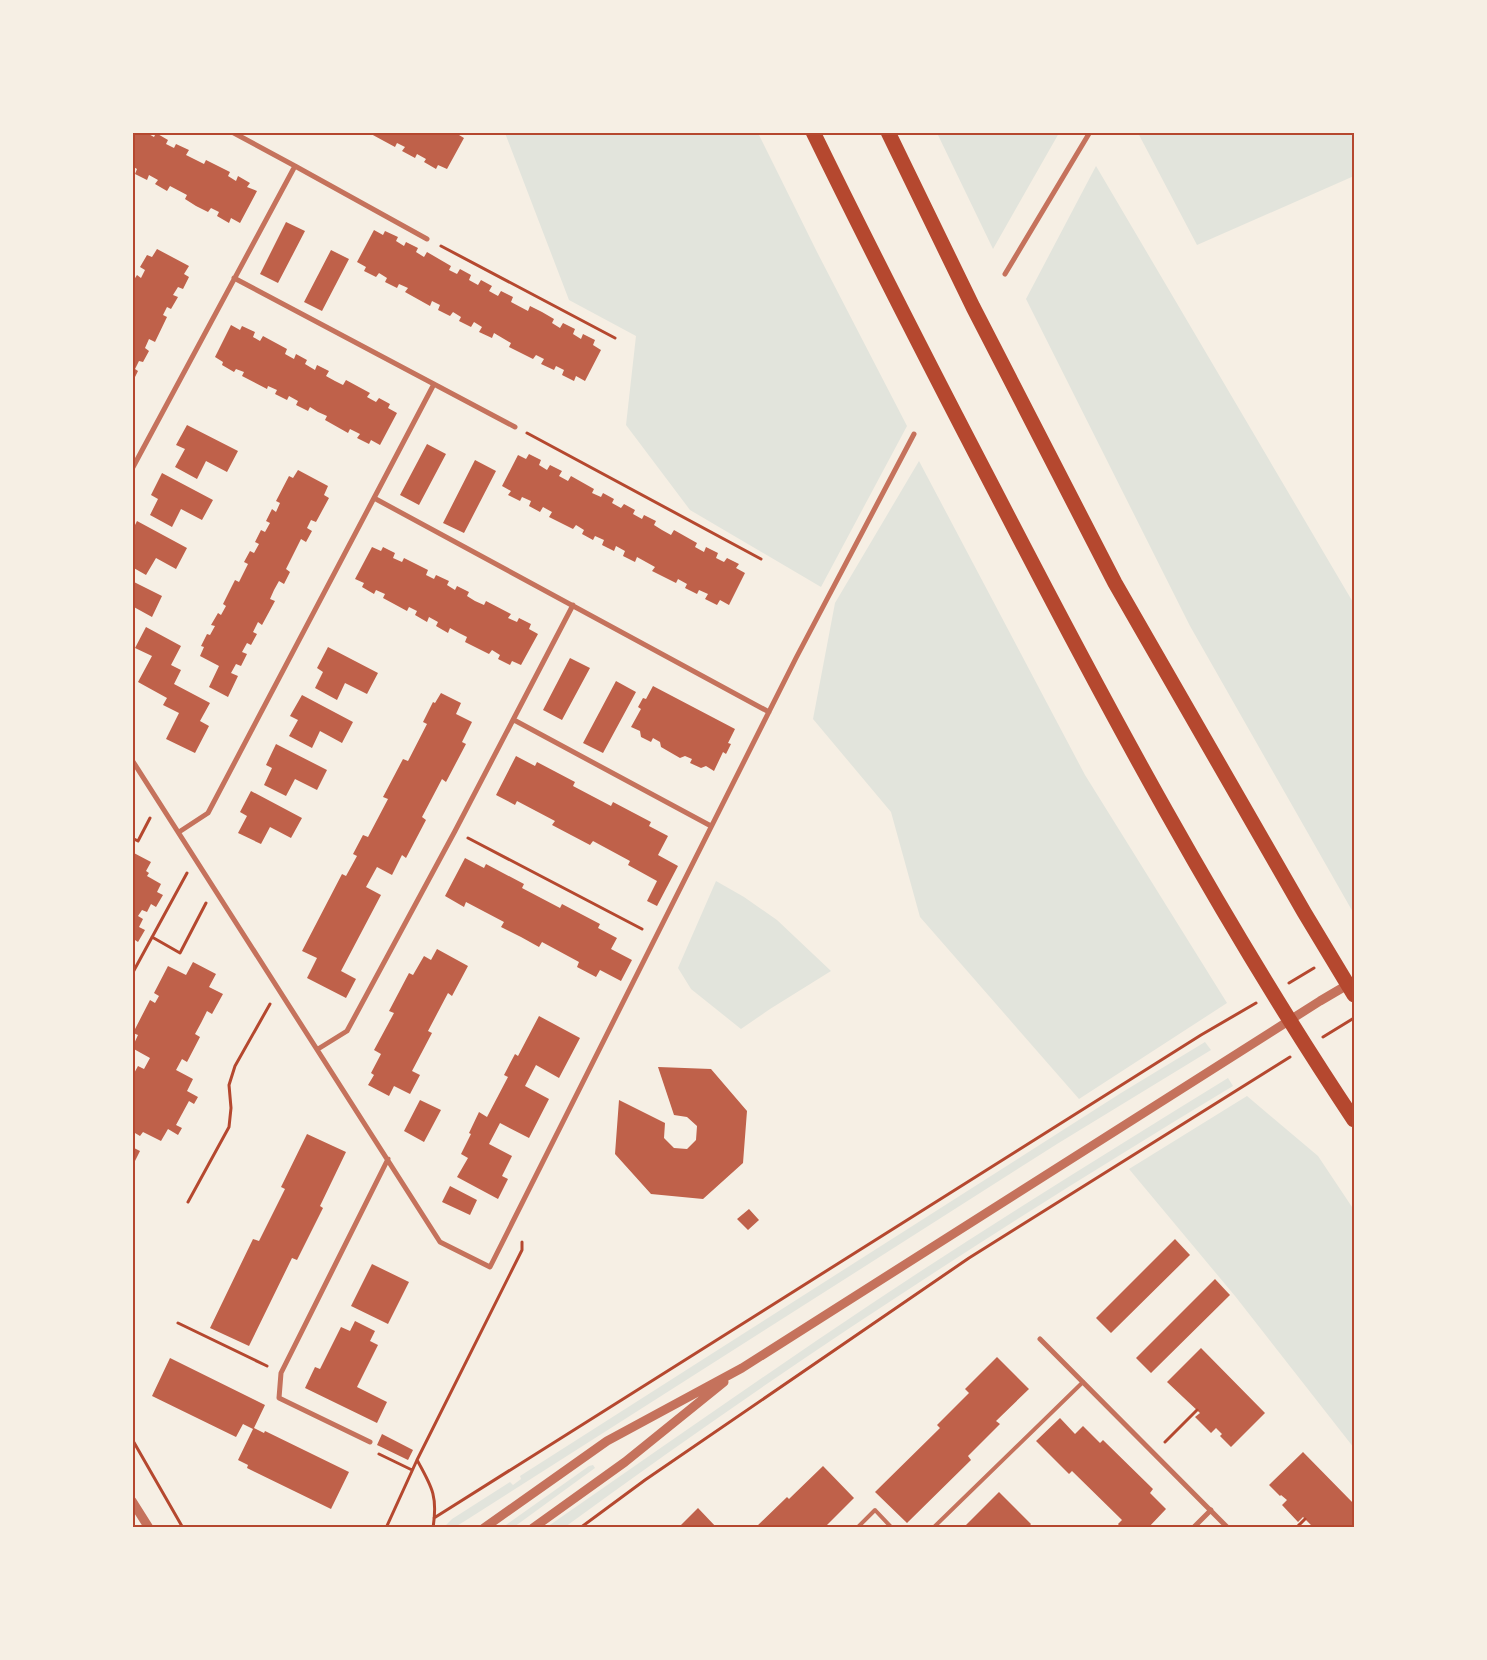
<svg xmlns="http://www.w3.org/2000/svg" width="1487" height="1660" viewBox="0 0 1487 1660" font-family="'Golos Text',sans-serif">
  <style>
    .green { fill: #e2e4dc }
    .building { fill: #bf614a }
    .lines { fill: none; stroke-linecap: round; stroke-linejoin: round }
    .path { stroke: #b5482f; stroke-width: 3 }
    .service { stroke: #c5725c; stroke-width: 4 }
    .minor { stroke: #c5725c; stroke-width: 5 }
    .tertiary { stroke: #c5725c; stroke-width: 9 }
    .motorway { stroke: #b5482f; stroke-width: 15 }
    .neatline { fill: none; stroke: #b5482f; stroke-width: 2 }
  </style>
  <rect width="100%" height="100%" fill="#f6efe4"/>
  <!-- green -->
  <path class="green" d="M505 133H758L817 252 907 426 821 587 690 510 626 425 636 336 569 300Z
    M937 133H1059L993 249Z
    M1138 133H1354V176L1197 245Z
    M1096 166 1354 604V914L1190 626 1026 299Z
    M919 461 1085 775 1227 1003 1079 1099 920 917 891 812 813 719 835 603Z
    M716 881 744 897 777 920 831 971 770 1009 741 1029 691 989 678 968Z
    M1205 1042 1211 1050 1057 1144 468 1519 455 1527H444L452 1519 510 1482 513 1485 521 1479 520 1476 1121 1093Z
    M1228 1078 1233 1086C1004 1224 780 1369 565 1527H547C655 1452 762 1377 871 1304 988 1226 1108 1152 1228 1078Z
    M1247 1096 1318 1156 1354 1210V1448L1235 1296 1129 1169Z
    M593 1465 595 1468 514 1527H503L589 1466Z"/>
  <!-- building -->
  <path class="building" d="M132 132H145L154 137 156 133 168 140 166 144 174 148 176 144 189 150 186 155 204 164 206 160 230 172 228 176 236 181 238 176 250 183 247 187 257 191 240 223 231 218 229 223 217 216 219 212 211 208 208 212 196 206 185 199 187 195 170 186 167 191 155 184 158 180 149 175 147 180 135 174 137 169 132 166Z
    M372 132H454L464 138 447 169 438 165 436 169 424 162 426 159 417 154 415 158 402 151 405 147 397 143 395 147 371 134Z
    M286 222 305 231 278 283 260 274Z
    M374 230 383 235 385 231 398 237 396 241 404 246 406 242 418 248 416 252 424 257 427 252 451 266 449 270 457 274 460 269 471 275 469 280 478 285 481 280 492 286 489 291 498 296 501 291 513 297 511 302 528 311 530 306 542 312 554 319 552 323 560 328 563 323 575 329 573 334 581 339 583 334 595 340 593 345 601 350 585 381 576 376 574 381 562 375 564 370 556 366 554 370 541 364 544 359 536 355 533 359 509 347 511 343 494 333 492 338 479 332 482 327 474 322 471 327 459 321 461 317 453 312 450 316 438 310 440 305 432 301 430 306 405 292 408 288 399 284 397 288 385 282 387 278 379 273 376 277 364 271 366 267 357 262Z
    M157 249 189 266 184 274 189 277 183 289 178 287 173 295 178 297 171 309 167 307 163 315 167 317 155 342 149 339 145 348 149 351 143 362 139 361 135 369 138 371 132 383V295L135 290 132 289V283L137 275 141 278 145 270 140 267 147 255 152 257Z
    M331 250 349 259 322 311 304 302Z
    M231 325 240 330 242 326 255 332 253 337 260 341 263 336 287 349 285 354 294 359 296 354 307 360 305 364 315 370 317 365 329 371 326 376 335 381 343 385 346 380 370 393 367 397 376 402 379 398 390 404 388 408 397 413 380 445 371 440 369 444 357 438 360 434 350 429 348 433 325 420 327 416 318 412 310 407 308 411 296 405 298 401 289 396 287 400 275 394 277 390 268 386 267 389 242 376 244 372 236 369 234 372 222 365 223 362 215 357Z
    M187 425 238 451 227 472 206 461 197 479 175 467 185 449 176 445Z
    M427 444 446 454 419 505 400 495Z
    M529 454 541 460 539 465 547 470 550 465 562 471 559 476 568 481 571 476 594 489 592 493 601 497 603 493 614 499 612 503 621 508 624 504 635 510 633 514 642 519 644 515 656 521 654 525 662 530 671 535 674 530 697 543 695 547 704 552 706 547 718 553 716 558 724 562 727 558 739 564 736 568 745 573 729 605 720 600 717 605 705 599 708 594 699 590 697 594 685 588 687 584 678 579 676 583 652 571 655 567 637 557 635 562 623 556 625 551 616 546 614 551 602 545 604 540 595 536 593 540 582 534 584 530 576 525 573 529 549 517 552 512 543 507 540 512 529 506 531 501 522 497 520 501 508 495 511 491 502 486 518 455 526 459Z
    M475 460 496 471 464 533 443 523Z
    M298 470 328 486 324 495 329 498 316 522 311 520 307 528 312 531 306 542 301 539 286 569 290 572 284 584 279 581 274 590 270 599 275 601 262 625 258 622 253 632 257 634 251 645 247 643 242 652 247 654 241 666 236 664 231 673 238 676 228 697 209 687 219 666 200 656 204 647 201 646 207 634 210 635 215 626 211 625 218 613 221 615 226 606 223 604 235 580 239 582 248 564 244 562 250 551 254 553 259 544 255 542 261 530 265 532 270 523 266 521 272 509 276 512 280 503 276 501 289 476 293 478Z
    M162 473 213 500 202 520 181 509 172 527 150 515 158 499 151 495Z
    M137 521 187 548 176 569 156 558 146 575 132 567V531Z
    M372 547 381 551 383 547 395 553 393 558 402 562 404 558 428 570 426 575 434 579 436 575 449 581 447 585 455 590 457 586 469 592 467 596 475 601 484 605 486 601 511 614 508 618 517 622 519 618 531 624 529 629 538 634 521 665 512 661 510 665 498 659 500 655 492 650 489 654 465 642 467 637 459 633 450 628 448 633 436 626 438 622 429 617 427 622 415 615 417 611 409 607 407 611 383 598 385 594 376 590 374 594 362 587 364 583 355 579Z
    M132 581 162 596 152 617 132 606Z
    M146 627 181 646 171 665 181 670 174 684 210 703 200 721 209 726 195 753 166 739 179 713 163 705 167 698 138 682 152 656 135 648Z
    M328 647 378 673 367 694 345 683 337 700 315 688 323 672 317 668Z
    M570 658 590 668 562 720 543 710Z
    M616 681 636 692 603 753 583 743Z
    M653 686 735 729 728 743 731 744 726 754 723 752 714 771 706 766 701 768 690 763 692 759 685 756 680 758 661 747 660 742 653 738 651 742 641 737 640 731 631 727 641 709 638 707 643 698 646 699Z
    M441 693 461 703 456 714 472 722 462 742 466 744 446 782 442 779 422 817 426 820 406 858 402 855 392 875 377 867 366 887 381 895 341 971 356 979 346 998 307 978 317 958 302 951 342 874 346 876 357 856 353 854 363 835 368 837 388 799 383 797 403 759 408 761 427 724 423 722 433 702 435 703Z
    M302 695 353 722 342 743 320 731 312 748 289 736 298 720 290 716Z
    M276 744 327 770 317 790 295 779 286 796 264 785 272 768 266 765Z
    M516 756 535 766 537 762 575 782 573 786 611 806 613 802 651 822 649 826 668 836 658 855 678 866 657 906 647 901 657 881 628 865 630 861 593 841 590 845 552 825 555 821 517 801 515 805 496 795Z
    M251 791 302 818 291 838 270 827 261 844 238 833 247 816 240 812Z
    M132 852 151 862 146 871 149 873 147 876 161 884 157 892 163 895 156 907 151 904 147 912 142 910 138 916 143 919 139 927 145 930 138 942 132 938Z
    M465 858 484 868 486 864 524 884 522 888 560 908 562 904 600 924 598 928 617 938 611 949 632 960 621 981 600 970 596 977 577 967 579 962 542 942 539 947 521 937 501 927 504 922 466 902 464 907 445 896Z
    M437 949 468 966 452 996 448 993 428 1031 432 1033 412 1071 420 1075 410 1094 394 1086 389 1096 368 1085 374 1075 371 1073 381 1054 374 1050 394 1013 389 1011 409 973 413 975 424 956 431 960Z
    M193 962 216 974 209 987 223 994 212 1014 207 1011 201 1023 195 1034 200 1037 187 1062 182 1059 176 1070 193 1079 187 1091 198 1097 194 1104 189 1101 176 1125 182 1128 178 1135 168 1129 161 1141 143 1132 140 1136 135 1133 132 1138V1077L138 1066 144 1069 150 1058 132 1048 138 1035 133 1033 150 1000 155 1003 159 996 154 993 168 966 186 975Z
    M539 1016 580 1038 559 1078 536 1065 525 1086 549 1099 529 1138 500 1123 489 1144 512 1156 502 1176 508 1179 498 1199 457 1177 468 1158 461 1154 471 1134 469 1133 479 1112 487 1117 508 1077 504 1075 515 1054 518 1056Z
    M658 1067 711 1069 747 1111 743 1163 703 1199 651 1194 615 1154 619 1100 665 1123 664 1138 674 1148 687 1149 696 1140 697 1126 687 1117 674 1115Z
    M420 1100 441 1110 424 1142 404 1131Z
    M307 1134 346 1152 320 1206 323 1208 297 1260 292 1258 249 1346 210 1328 253 1239 259 1241 285 1189 281 1187Z
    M132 1147 140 1151 132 1167Z
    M450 1186 477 1200 470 1215 442 1202Z
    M749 1209 759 1220 748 1230 737 1219Z
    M1175 1239 1190 1255 1111 1333 1096 1318Z
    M372 1264 409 1282 388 1324 351 1306Z
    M1215 1279 1230 1295 1151 1373 1136 1358Z
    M355 1321 375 1331 370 1341 378 1345 357 1387 387 1402 377 1423 305 1388 315 1367 320 1369 341 1327 350 1331Z
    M1201 1348 1265 1413 1231 1447 1220 1436 1222 1434 1216 1428 1211 1433 1195 1417 1200 1413 1167 1382Z
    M997 1357 1029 1389 996 1421 1000 1424 968 1456 971 1460 907 1523 875 1492 940 1428 937 1425 969 1393 965 1389Z
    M170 1358 265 1405 254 1428 264 1433 265 1431 349 1472 331 1509 247 1468 248 1465 238 1460 253 1429 243 1424 236 1437 152 1396Z
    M1060 1418 1075 1434 1083 1426 1100 1443 1103 1440 1153 1489 1150 1493 1166 1509 1148 1528H1121L1118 1524 1122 1520 1072 1471 1069 1474 1036 1441Z
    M382 1434 413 1450 408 1460 377 1445Z
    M1303 1452 1354 1504V1528H1314L1303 1517 1298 1522 1282 1505 1287 1500 1281 1495 1280 1496 1269 1485Z
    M823 1466 854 1498 824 1528H755L787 1497 789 1499Z
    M999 1492 1031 1524 1028 1528H963Z
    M698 1508 717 1528H678Z"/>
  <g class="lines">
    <!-- path -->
    <path class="path" d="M441 246 615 338
      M527 433 761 559
      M132 838 138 841 150 818
      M468 838 642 929
      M152 937 180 953 206 903
      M132 974 187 873
      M1289 983 1314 968
      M1323 1037 1354 1018
      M188 1202 229 1127 231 1108 229 1085 235 1066 270 1004
      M178 1323 267 1366
      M132 1439 183 1528
      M1165 1442 1197 1410
      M379 1454 412 1470
      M417 1460C432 1487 438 1496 433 1528
      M434 1518 1201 1035 1256 1003
      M386 1528 417 1460 522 1250V1242
      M580 1528 645 1480 969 1258 1290 1057
      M1296 1528 1305 1519"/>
    <!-- service -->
    <path class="service" d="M857 1528 875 1510 892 1528
      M933 1528 1083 1382"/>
    <!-- minor -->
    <path class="minor" d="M295 166 427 239
      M1005 274 1090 132
      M234 278 515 427
      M434 384 374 498 769 712
      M132 469 295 166 232 132
      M514 720 711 826
      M132 760 440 1242 490 1267 796 658 914 434
      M179 832 208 813 374 498
      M318 1049 347 1031 455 831 573 605
      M1040 1339 1228 1528
      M370 1442 279 1398 281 1373 388 1159
      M1193 1528 1211 1510"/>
    <!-- tertiary -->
    <path class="tertiary" d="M132 1501 149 1528
      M484 1528 607 1441 742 1368 1320 1001 1354 981
      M533 1528 625 1462 724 1382"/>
    <!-- motorway -->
    <path class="motorway" d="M813 132C872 253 933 372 995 491 1106 706 1220 919 1354 1120
      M888 132 973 307 1115 583 1304 912 1354 995"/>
  </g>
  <!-- border -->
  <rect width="1487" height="1660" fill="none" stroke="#f6efe4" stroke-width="268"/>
  <rect x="134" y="134" width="1219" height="1392" class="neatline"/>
</svg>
